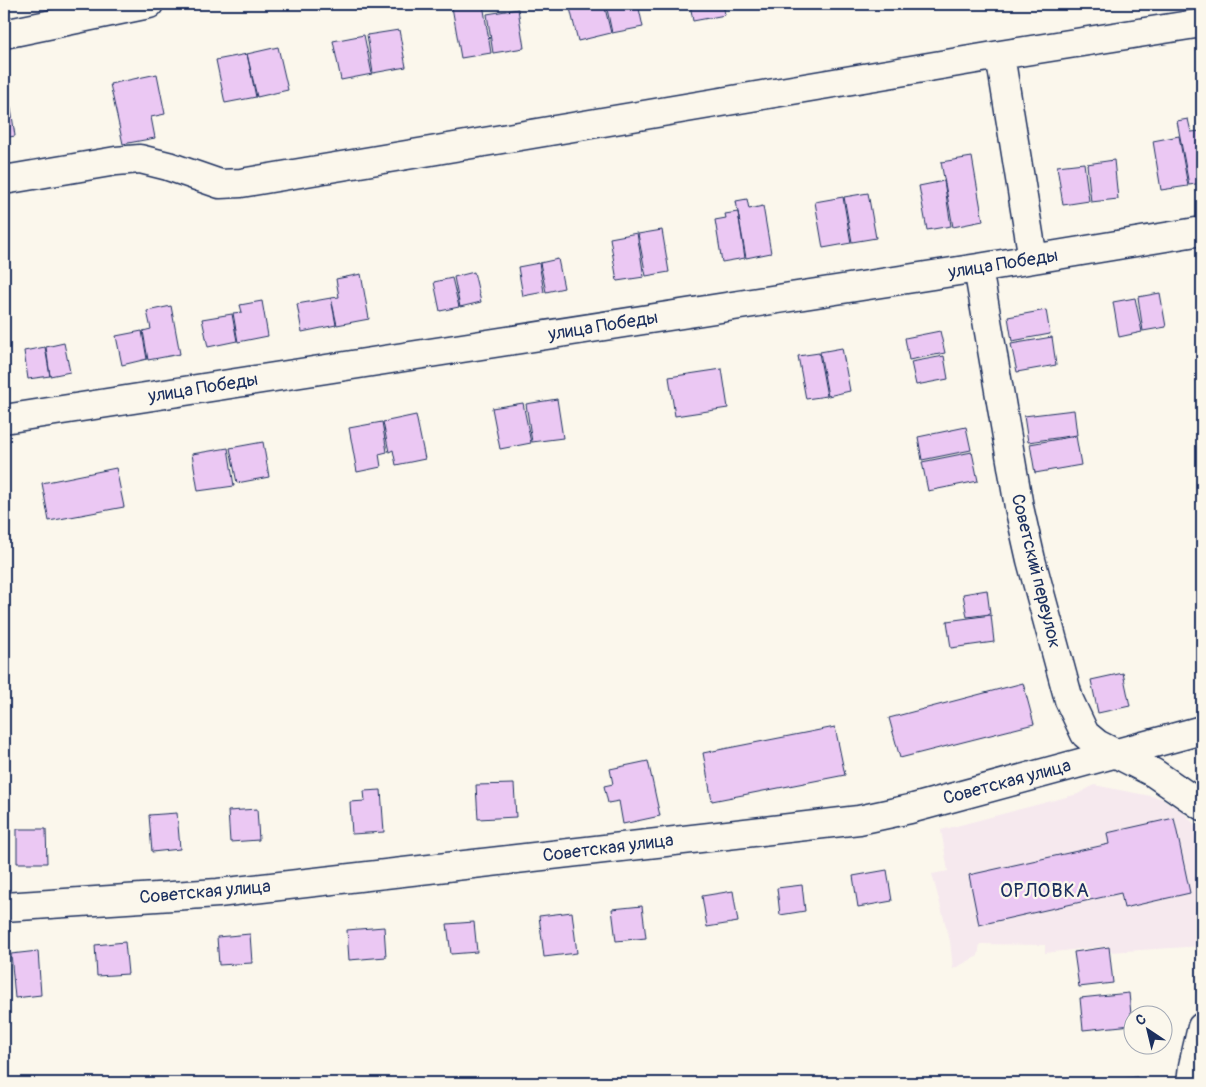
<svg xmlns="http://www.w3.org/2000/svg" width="1206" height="1087" viewBox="0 0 1206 1087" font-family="Pangolin,sans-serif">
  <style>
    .built { fill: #f6e9ee }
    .building { fill: #ebc8f3; stroke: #1b2f5e }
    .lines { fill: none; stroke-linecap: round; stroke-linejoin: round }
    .minor-casing { stroke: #1b2f5e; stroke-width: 31 }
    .minor { stroke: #fbf7ec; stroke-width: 28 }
    .labels { text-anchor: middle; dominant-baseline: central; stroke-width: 4.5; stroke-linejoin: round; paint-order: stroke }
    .street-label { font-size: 18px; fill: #1b2f5e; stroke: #fbf7ec }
    .quarter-label { font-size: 20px; letter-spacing: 1px; fill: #1b2f5e; stroke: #fbf7ec }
  </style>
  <rect width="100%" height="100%" fill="#fbf7ec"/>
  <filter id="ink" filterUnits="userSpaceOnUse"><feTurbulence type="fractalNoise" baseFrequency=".02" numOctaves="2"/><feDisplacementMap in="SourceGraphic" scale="10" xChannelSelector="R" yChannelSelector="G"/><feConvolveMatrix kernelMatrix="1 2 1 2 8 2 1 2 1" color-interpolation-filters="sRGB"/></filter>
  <g filter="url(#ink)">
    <!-- built -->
    <path class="built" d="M1094 785 1161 798 1183 812 1199 829 1202 839V946L1110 952 1108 946 1045 953V945L980 944 978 956 953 969 950 941 932 874 948 871 941 830 1078 794Z"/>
    <!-- building -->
    <path class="building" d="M471 4H483L491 53 461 58 452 7Z
      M569 4H604L611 33 578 41Z
      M606 4H638L643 27 612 33Z
      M690 4H723L725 15 693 21Z
      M733 4H748V5L733 8Z
      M518 9 524 48 493 53 487 14Z
      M399 30 406 67 373 73 367 35Z
      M364 35 372 74 341 80 333 41Z
      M278 47 288 90 257 97 247 54Z
      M247 54 256 97 225 103 216 60Z
      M157 74 165 114 151 117 155 138 123 144 110 84Z
      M10 102 15 136 4 138V103Z
      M1188 119 1191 132 1202 131V183L1189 185 1177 121Z
      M1179 136 1188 186 1161 190 1153 141Z
      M972 157 983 221 953 227 941 162Z
      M1114 160 1118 199 1091 202 1087 164Z
      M1084 163 1089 201 1063 205 1057 166Z
      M944 181 951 226 927 230 919 186Z
      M868 193 876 238 852 242 844 197Z
      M843 197 851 243 823 248 815 202Z
      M747 199 749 209 763 206 771 253 746 258 736 201Z
      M738 212 745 258 722 262 715 220 726 218 725 214Z
      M662 230 669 272 646 276 638 234Z
      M637 233 644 277 617 281 610 238Z
      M558 259 564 288 546 292 540 263Z
      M539 263 544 292 523 296 518 267Z
      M474 272 481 302 460 307 454 277Z
      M361 274 369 319 337 325 331 298 339 297 336 279Z
      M452 278 459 307 440 311 434 282Z
      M1160 293 1166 327 1143 331 1138 297Z
      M331 298 336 325 302 332 297 304Z
      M1135 298 1142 332 1119 337 1113 302Z
      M262 301 268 336 238 342 233 313 242 312 240 305Z
      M171 306 180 354 148 360 143 331 151 329 147 311Z
      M1046 310 1050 334 1012 341 1008 317Z
      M232 314 237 341 208 347 202 319Z
      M142 331 147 359 122 365 116 336Z
      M940 331 945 353 909 360 905 338Z
      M1052 337 1056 365 1017 372 1011 344Z
      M64 343 70 372 50 376 46 347Z
      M45 347 50 376 28 379 24 351Z
      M842 348 850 391 828 396 820 352Z
      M819 353 827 396 806 399 798 356Z
      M944 356 948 379 916 385 911 362Z
      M722 369 728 408 675 416 669 377Z
      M557 399 563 438 532 442 526 404Z
      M523 403 531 443 500 449 492 408Z
      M1074 410 1077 435 1028 442 1024 416Z
      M416 415 425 459 396 465 393 450 389 452 383 422Z
      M382 422 387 452 379 454 381 467 357 472 349 428Z
      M966 427 971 450 922 460 918 437Z
      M1076 436 1081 465 1035 473 1030 444Z
      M263 442 269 477 237 483 230 448Z
      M228 448 234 486 198 491 192 454Z
      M972 452 978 481 928 491 922 462Z
      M116 468 124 507 49 521 42 483Z
      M987 590 990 614 967 617 963 594Z
      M991 615 994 642 951 648 947 621Z
      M1123 673 1130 706 1098 713 1091 680Z
      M1023 683 1034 724 900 758 889 718Z
      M835 727 845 775 712 801 703 753Z
      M648 761 660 816 623 824 619 801 608 803 604 786 613 784 610 769Z
      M514 784 516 817 478 819 476 785Z
      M381 790 384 832 352 834 350 802 365 801 364 791Z
      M257 809 259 840 230 842 228 811Z
      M177 813 180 849 152 852 149 815Z
      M1174 818 1190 893 1124 908 1121 893 979 925 969 875 1109 844 1107 833Z
      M17 829H46L47 863H17Z
      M887 870 892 901 858 907 853 876Z
      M802 885 805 911 780 915 777 888Z
      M733 891 738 922 707 927 702 896Z
      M642 906 646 938 616 941 612 909Z
      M572 912 577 953 544 957 539 916Z
      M474 922 477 952 451 954 447 924Z
      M384 927 386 957 349 960 347 930Z
      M250 934 252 963 219 965 217 937Z
      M125 942 128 974 97 976 95 945Z
      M1109 947 1113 983 1079 987 1074 952Z
      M38 951 41 995 15 998 11 954Z
      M1129 993 1132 1025 1083 1030 1080 998Z
      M1137 1077 1138 1083H1101V1081Z"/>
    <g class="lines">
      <defs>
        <path id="minor" d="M4 34 149 4
          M1000 55 1033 259
          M4 180 116 161 140 159 168 166 220 184 241 183 1000 55 1202 23
          M978 268 1019 507 1031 560 1069 700 1085 734 1097 744 1154 773 1202 806
          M4 419 978 268 1202 231
          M4 907 218 893 859 820 910 809 1202 730
          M1191 1083 1193 1066 1202 1027"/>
      </defs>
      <!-- minor casing -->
      <use href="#minor" class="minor-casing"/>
      <!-- minor -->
      <use href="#minor" class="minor"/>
    </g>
  </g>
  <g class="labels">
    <!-- street labels -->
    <g class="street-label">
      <text transform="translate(1003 264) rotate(-9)">улица Победы</text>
      <text transform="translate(603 326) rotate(-9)">улица Победы</text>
      <text transform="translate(203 388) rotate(-9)">улица Победы</text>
      <text transform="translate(1036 571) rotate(76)">Советский переулок</text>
      <text transform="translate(1007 782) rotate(-15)">Советская улица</text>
      <text transform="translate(608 848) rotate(-7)">Советская улица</text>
      <text transform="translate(205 892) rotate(-5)">Советская улица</text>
    </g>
    <!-- quarter labels -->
    <g class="quarter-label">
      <text x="1045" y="890">ОРЛОВКА</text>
    </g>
  </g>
  <!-- margin -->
  <rect width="1206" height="1087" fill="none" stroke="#fbf7ec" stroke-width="20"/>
  <rect x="10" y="10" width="1186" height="1067" fill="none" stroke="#1b2f5e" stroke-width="2" filter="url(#ink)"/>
  <!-- north arrow -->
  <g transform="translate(1148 1030) rotate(325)"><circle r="24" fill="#fbf7ec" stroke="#a1a7b3"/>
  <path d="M0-4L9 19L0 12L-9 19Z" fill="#1b2f5e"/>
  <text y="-8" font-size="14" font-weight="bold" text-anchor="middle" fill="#1b2f5e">С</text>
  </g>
</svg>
